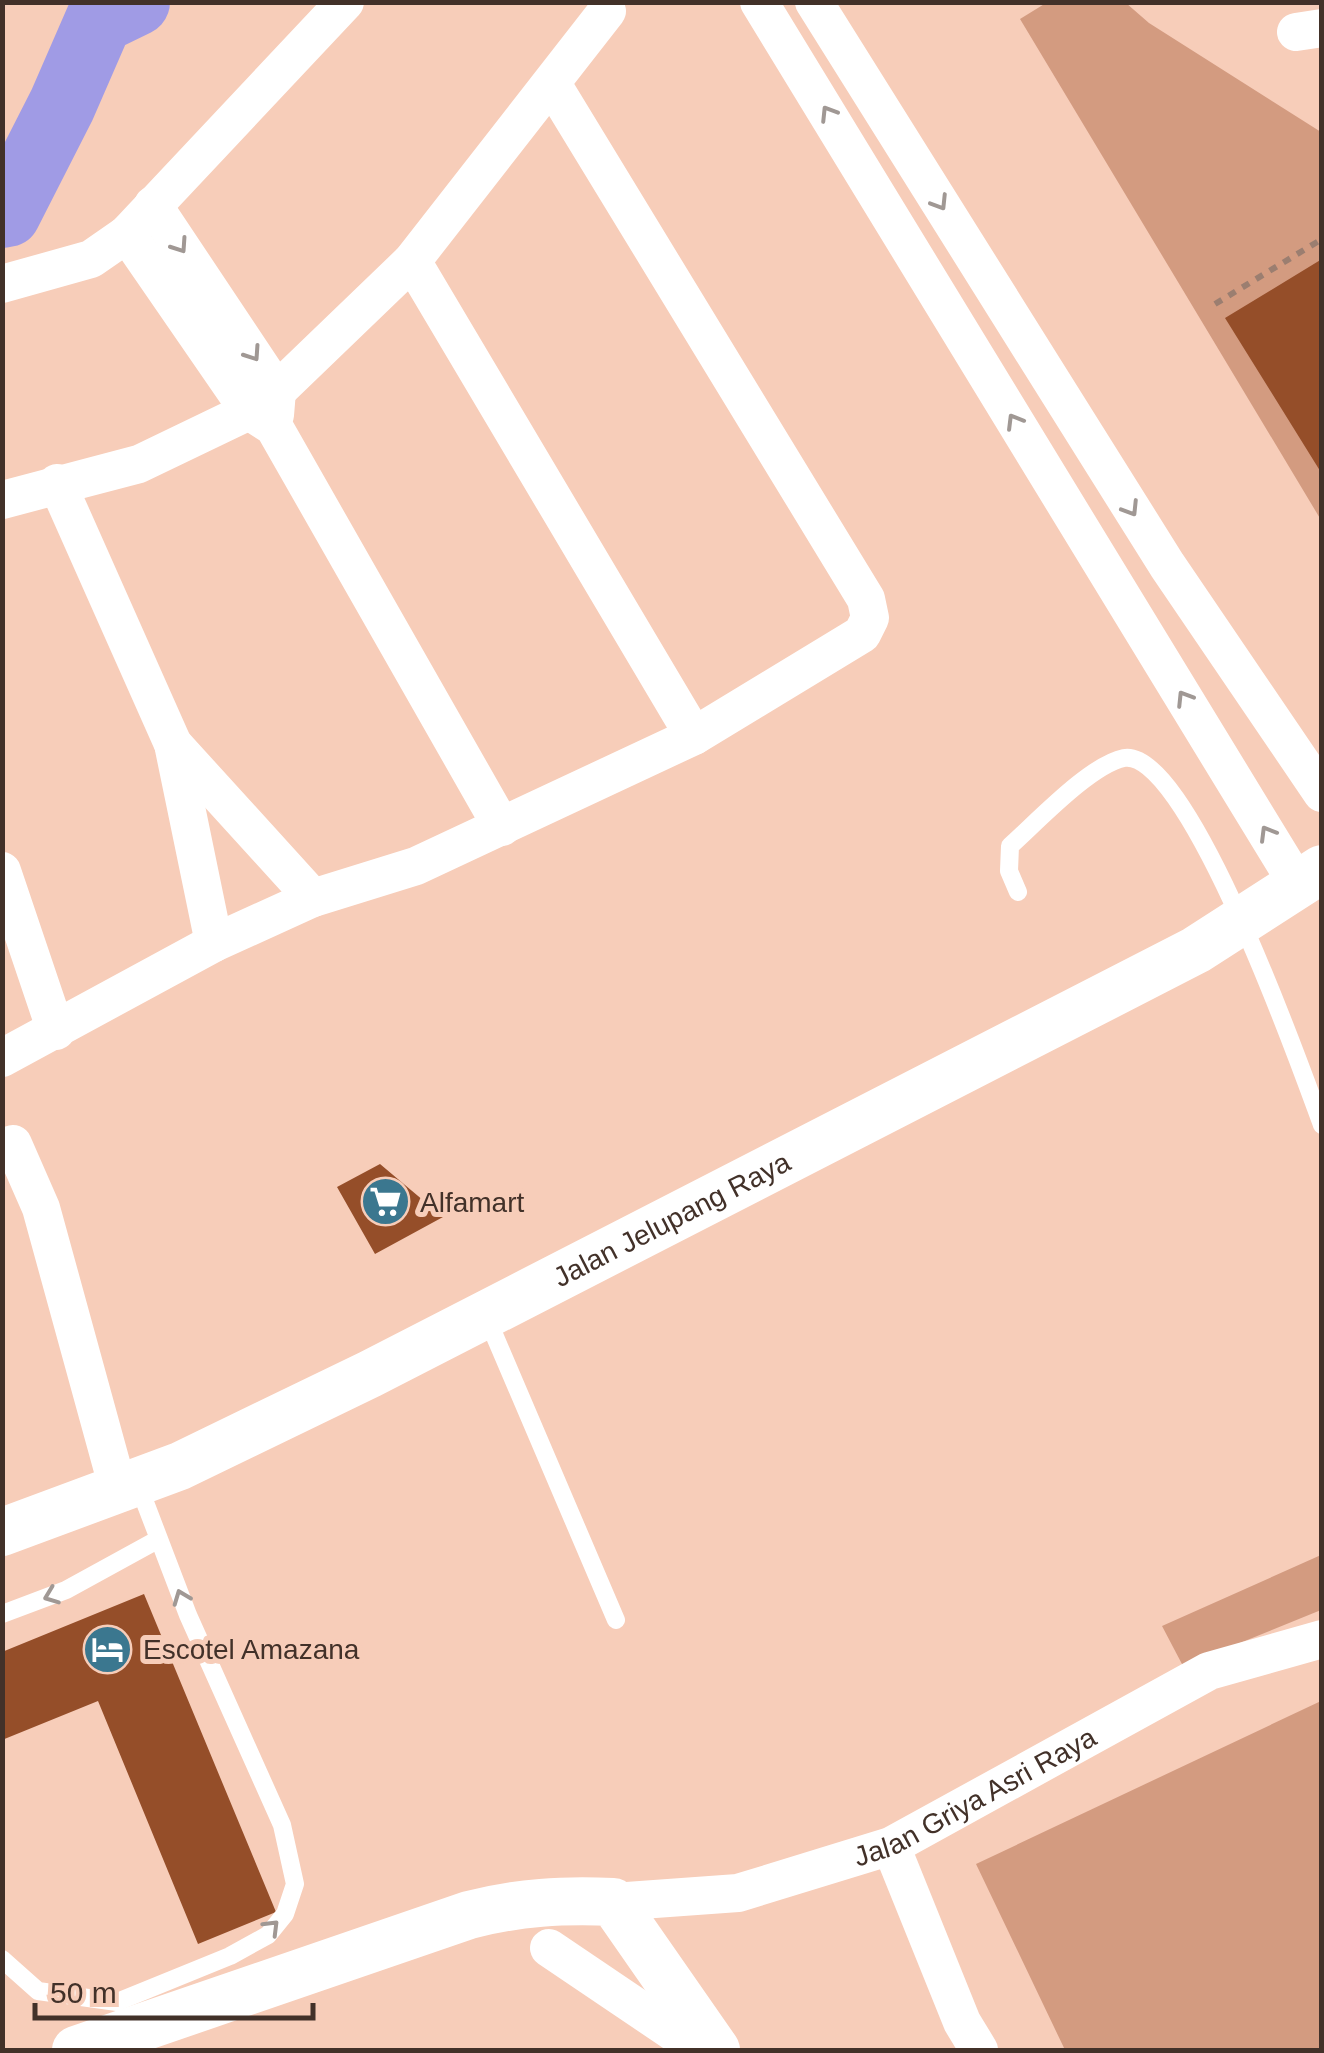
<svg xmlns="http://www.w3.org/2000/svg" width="1324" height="2053" viewBox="0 0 1324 2053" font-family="Helvetica,sans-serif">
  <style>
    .green { fill: #d39b80 }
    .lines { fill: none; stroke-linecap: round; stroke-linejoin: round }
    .river { stroke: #a09be5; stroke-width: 68 }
    .building { fill: #954e29 }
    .path { stroke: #9b7e70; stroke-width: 6; stroke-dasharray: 8 8; stroke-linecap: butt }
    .service { stroke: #fff; stroke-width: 18 }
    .minor { stroke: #fff; stroke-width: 38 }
    .tertiary { stroke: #fff; stroke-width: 48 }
    .oneway { stroke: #a09894 }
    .labels { text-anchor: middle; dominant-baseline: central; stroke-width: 10; stroke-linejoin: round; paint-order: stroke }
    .poi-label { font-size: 28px; fill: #423129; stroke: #f7cdb9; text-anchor: start }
    .street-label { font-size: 28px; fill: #423129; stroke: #f7cdb9 }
  </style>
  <rect width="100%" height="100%" fill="#f7cdb9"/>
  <!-- green -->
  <path class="green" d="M1046 3H1126L1149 23 1321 132V520L1020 19Z
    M1321 1555V1610L1183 1666 1162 1626Z
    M1321 1701V2050H1065L976 1864Z"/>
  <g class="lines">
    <!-- river -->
    <path class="river" d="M2 214 7 213 62 105 99 20 136 2"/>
  </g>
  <!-- building -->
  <path class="building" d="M1322 259V474L1225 318Z
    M380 1164 443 1217 375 1254 337 1187Z
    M144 1594 276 1912 198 1944 98 1701 2 1740V1652Z"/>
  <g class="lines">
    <!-- path -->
    <path class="path" d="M1215 304 1322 239"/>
    <!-- service -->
    <path class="service" d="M1018 892 1009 871 1010 846C1037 822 1090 765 1124 758 1188 747 1302 1071 1322 1125
      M487 1318 616 1620
      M2 1614 66 1590 159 1539
      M2 1959 38 1991 117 2002 230 1956 268 1935 285 1914 295 1884 282 1825 188 1615 138 1484"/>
    <!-- minor -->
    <g class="minor">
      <path d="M759 2 1298 885"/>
      <path d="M814 2 1167 565 1322 793"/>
      <path d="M1296 32 1322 28"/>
      <path d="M153 205 277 391 275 415"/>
      <path d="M127 234 249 411 274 427 502 827"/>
      <path d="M412 261 694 736"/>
      <path d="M2 284 91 259 127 234 345 2"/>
      <path d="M57 483 173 744 214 943"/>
      <path d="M2 500 139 464 249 411 277 391 412 261 607 11"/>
      <path d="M173 744 313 898"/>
      <path d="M2 871 56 1031"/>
      <path d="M2 1058 214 943 313 898 416 866 694 736 862 634 870 618 866 599 552 84"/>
      <path d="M13 1144 41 1208 119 1492"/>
      <path d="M891 1846 962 2022 979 2050"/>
      <path id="s1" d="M613 1902 738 1893 891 1846 1209 1671 1322 1639"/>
      <path d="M549 1948 700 2050"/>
    </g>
    <!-- tertiary -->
    <g class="tertiary">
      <path id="s2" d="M2 1532 180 1466 370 1374 1196 950 1322 869"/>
      <path d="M76 2050 469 1915C519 1902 563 1900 613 1902L716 2050"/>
    </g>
  </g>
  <!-- one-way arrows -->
  <defs><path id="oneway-chevron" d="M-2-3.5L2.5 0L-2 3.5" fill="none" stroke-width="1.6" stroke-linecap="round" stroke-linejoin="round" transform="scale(2.5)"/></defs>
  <g class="oneway">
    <use href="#oneway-chevron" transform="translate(828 113) rotate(-122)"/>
    <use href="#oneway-chevron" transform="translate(940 203) rotate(58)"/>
    <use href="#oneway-chevron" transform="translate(180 246) rotate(56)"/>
    <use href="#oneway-chevron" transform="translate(253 354) rotate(56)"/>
    <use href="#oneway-chevron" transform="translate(1014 421) rotate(-121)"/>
    <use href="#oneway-chevron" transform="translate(1131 509) rotate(58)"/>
    <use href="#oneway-chevron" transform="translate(1184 698) rotate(-122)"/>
    <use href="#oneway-chevron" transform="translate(1267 833) rotate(-121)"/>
    <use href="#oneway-chevron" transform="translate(51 1596) rotate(159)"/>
    <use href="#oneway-chevron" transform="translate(181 1597) rotate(-111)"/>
    <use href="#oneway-chevron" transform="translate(272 1927) rotate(-45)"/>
  </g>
  <!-- icons -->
  <defs>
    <symbol id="supermarket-disc" viewBox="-11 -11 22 22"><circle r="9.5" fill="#3b778f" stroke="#f7cdb9"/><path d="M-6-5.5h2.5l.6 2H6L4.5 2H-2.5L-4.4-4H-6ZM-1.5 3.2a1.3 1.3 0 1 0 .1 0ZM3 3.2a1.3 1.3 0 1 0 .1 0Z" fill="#fff"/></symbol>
    <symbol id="hotel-disc" viewBox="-11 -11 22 22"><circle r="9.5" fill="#3b778f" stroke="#f7cdb9"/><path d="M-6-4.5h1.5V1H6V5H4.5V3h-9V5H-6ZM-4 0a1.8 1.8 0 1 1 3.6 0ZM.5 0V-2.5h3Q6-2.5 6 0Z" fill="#fff"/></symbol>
  </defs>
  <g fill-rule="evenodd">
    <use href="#supermarket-disc" x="358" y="1174" width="55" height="55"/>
    <use href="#hotel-disc" x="80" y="1622" width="55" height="55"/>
  </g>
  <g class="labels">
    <!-- poi labels -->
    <g class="poi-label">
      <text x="420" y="1202">Alfamart</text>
      <text x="143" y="1649">Escotel Amazana</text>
    </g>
    <!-- street labels -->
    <g class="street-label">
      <text stroke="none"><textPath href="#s2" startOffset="740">Jalan Jelupang Raya</textPath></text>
      <text stroke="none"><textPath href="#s1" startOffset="382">Jalan Griya Asri Raya</textPath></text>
    </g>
  </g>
  <!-- border -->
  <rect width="1324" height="2053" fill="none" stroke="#423129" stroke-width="10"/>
  <!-- scale -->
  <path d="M35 2003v15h278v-15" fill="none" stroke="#423129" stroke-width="5"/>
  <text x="50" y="2003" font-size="30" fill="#423129" stroke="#f7cdb9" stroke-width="8" paint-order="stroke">50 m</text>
</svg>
